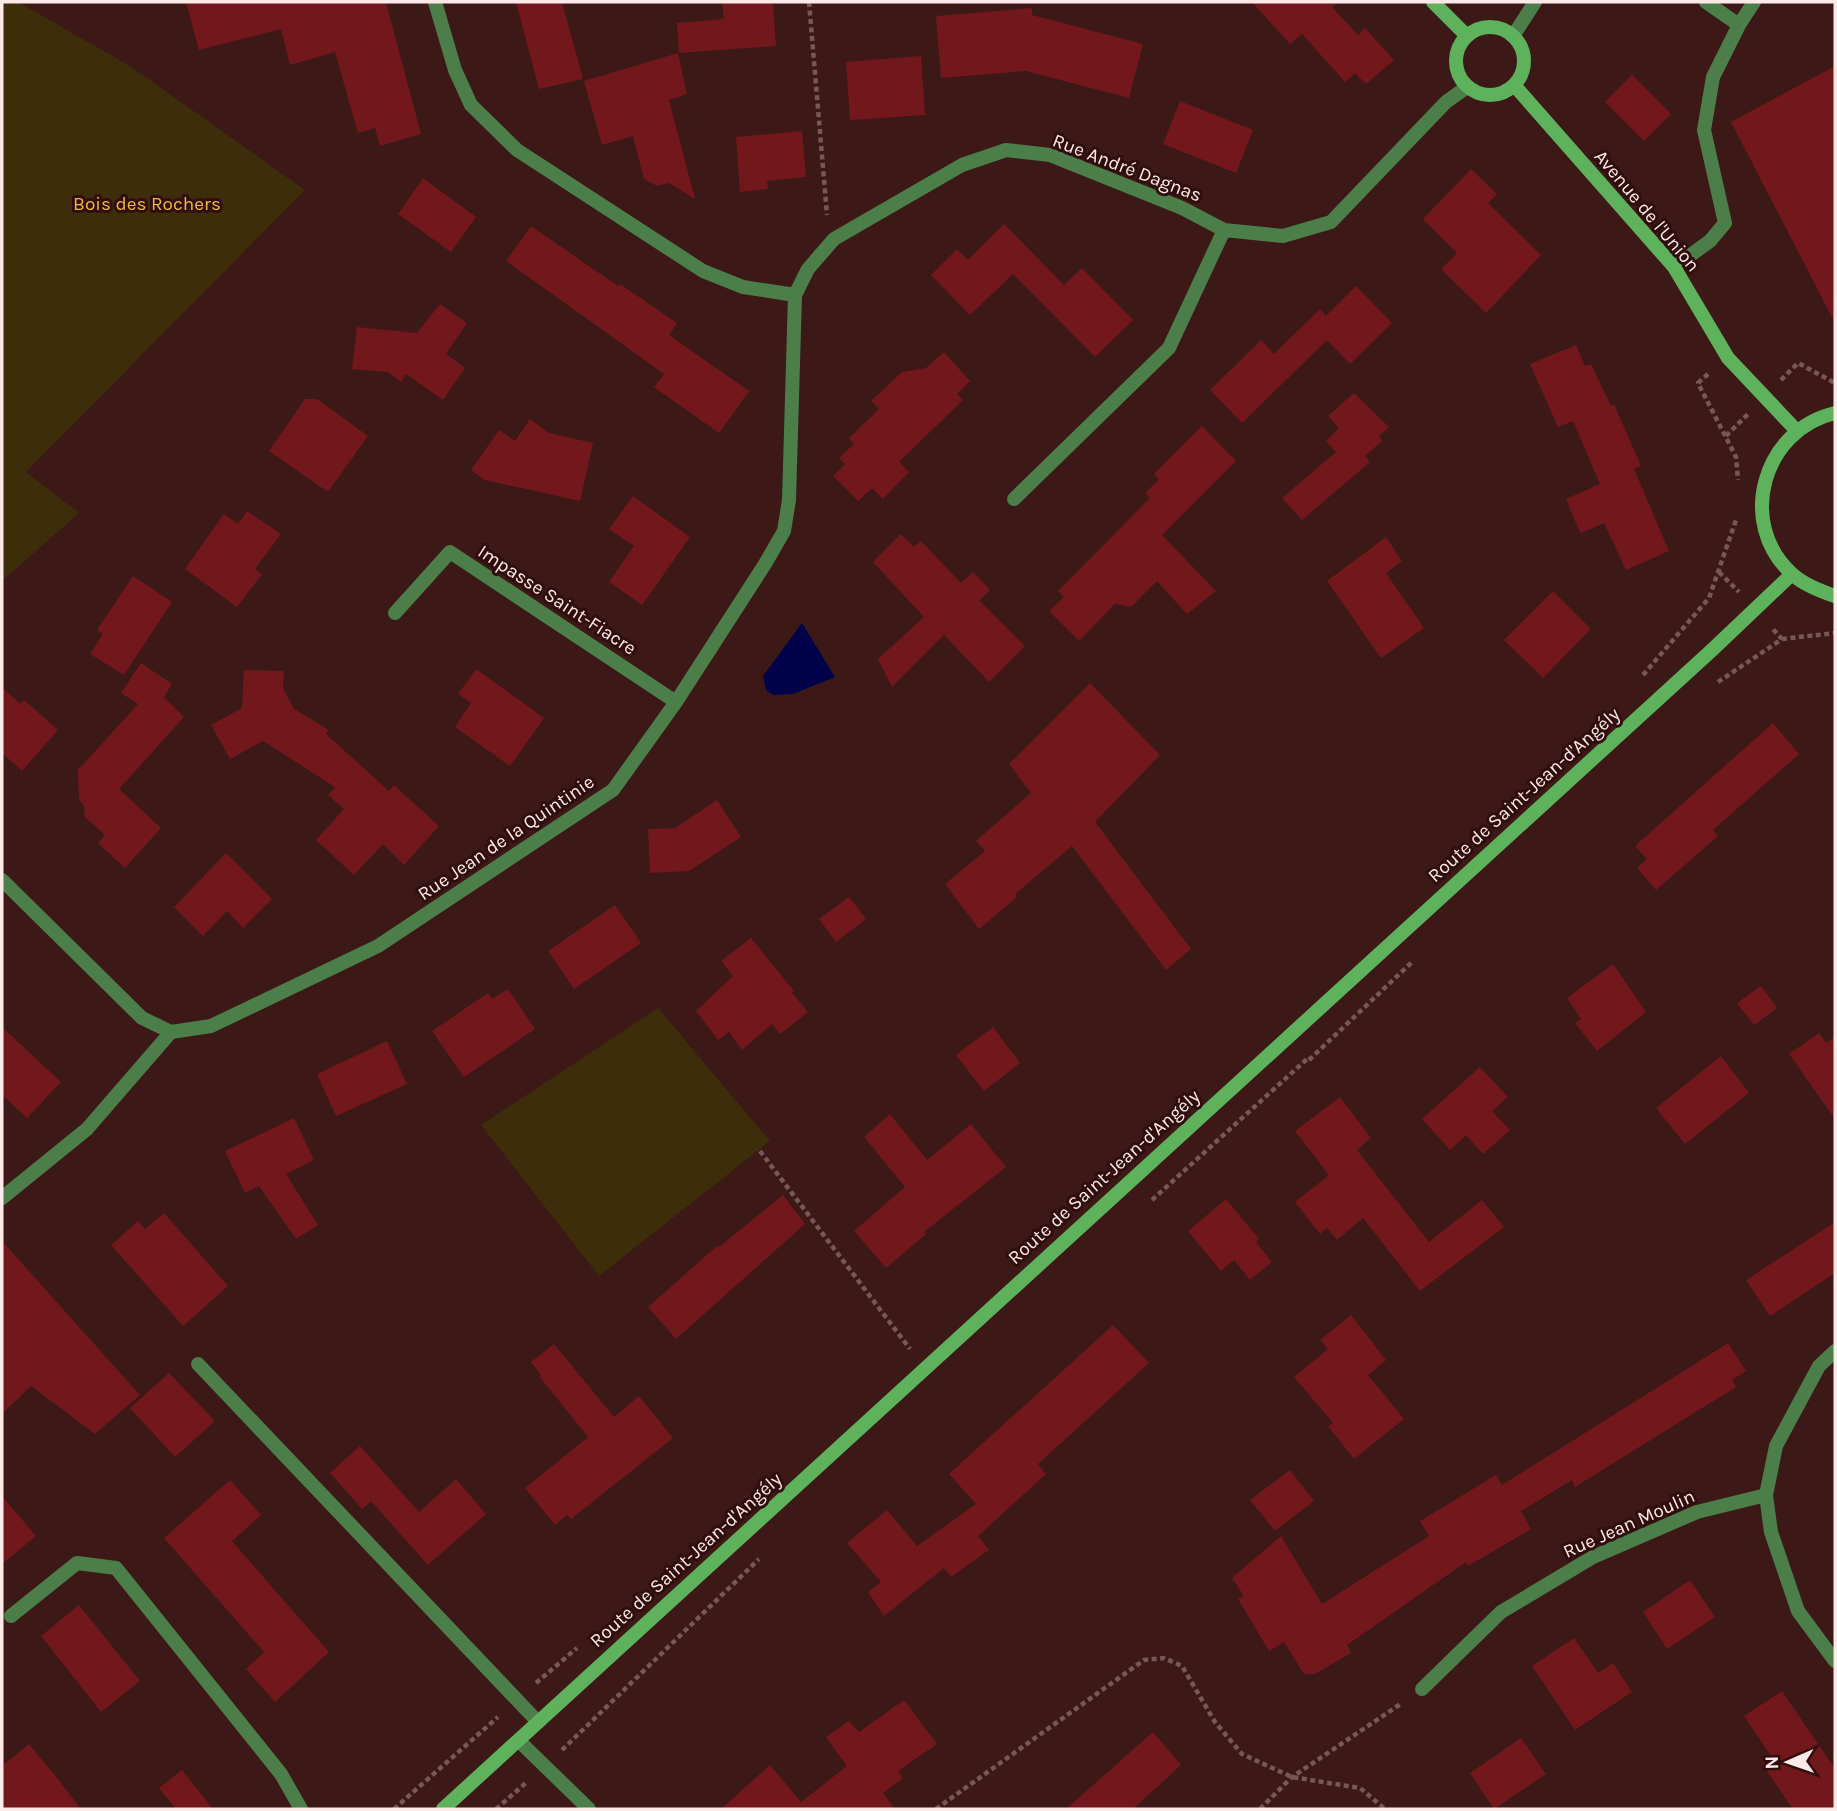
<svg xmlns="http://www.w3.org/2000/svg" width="1837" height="1811" viewBox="0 0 1837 1811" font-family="Karla,sans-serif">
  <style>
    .green { fill: #3d2d0a }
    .water { fill: #000349 }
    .building { fill: #72181d }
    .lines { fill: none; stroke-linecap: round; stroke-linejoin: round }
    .path { stroke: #775857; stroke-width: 4.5; stroke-dasharray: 5 3.5; stroke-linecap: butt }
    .lane { stroke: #4c7e4a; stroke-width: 14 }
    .street { stroke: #4c7e4a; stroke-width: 14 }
    .secondary { stroke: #5fb25c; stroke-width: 14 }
    .labels { text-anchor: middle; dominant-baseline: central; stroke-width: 6; stroke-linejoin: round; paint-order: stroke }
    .street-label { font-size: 19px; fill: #fde9e7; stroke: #310e0e }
    .park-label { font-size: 19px; fill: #efb83d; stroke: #310e0e }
  </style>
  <rect width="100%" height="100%" fill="#3c1817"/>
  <!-- green -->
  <path class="green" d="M2 2H18L130 66 305 190 26 472 79 513 2 581Z
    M658 1008 770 1141 599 1276 481 1125Z"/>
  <!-- water -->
  <path class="water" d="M802 623 835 677 793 694 773 695 766 690 763 676Z"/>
  <!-- building -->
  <path class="building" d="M186 2H386L421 134 380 146 375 128 358 133 335 52 290 65 281 29 199 50Z
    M516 2H562L583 79 539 89Z
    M722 2H773L776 46 679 53 677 23 724 19Z
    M1252 2H1338L1332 7 1358 35 1365 28 1394 60 1366 84 1355 73 1345 82 1302 34 1290 44Z
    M1032 8V15L1143 44 1129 98 1026 71 941 78 936 16Z
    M678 53 687 94 669 100 695 199 669 183 657 186 644 179 633 136 602 145 584 81Z
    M921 56 925 115 850 120 846 62Z
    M1835 66V323L1731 122Z
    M1632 75 1671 114 1644 141 1605 102Z
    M1180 101 1253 130 1236 173 1163 144Z
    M802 131 806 177 767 181 768 189 740 192 736 137Z
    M1471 169 1497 194 1488 203 1541 255 1486 313 1441 269 1457 253 1423 219Z
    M423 178 476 217 451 252 398 214Z
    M1004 224 1064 285 1082 268 1133 320 1095 357 1013 274 970 315 931 275 957 249 968 260Z
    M531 226 618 286 620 284 677 323 669 335 749 391 719 433 654 387 664 374 506 261Z
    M1356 286 1392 323 1350 364 1327 340 1242 423 1210 390 1261 340 1274 354 1320 309 1326 316Z
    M440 304 467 323 446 354 465 368 443 400 406 374 401 382 388 372 352 369 357 327 417 333Z
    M1576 345 1585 366 1591 364 1611 406 1614 404 1641 466 1634 469 1669 551 1626 570 1604 523 1581 533 1575 521 1566 499 1600 484 1573 421 1558 427 1530 364Z
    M944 352 970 381 957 394 963 400 899 462 909 472 883 499 872 488 858 501 833 476 845 464 839 458 854 444 849 438 879 409 871 401 902 372 926 368Z
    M1354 393 1389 427 1379 436 1382 441 1365 456 1370 462 1302 520 1282 498 1336 452 1326 441 1339 428 1328 416Z
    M305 399H317L368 436 328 492 269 451Z
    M530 419 549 433 593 443 580 501 485 480 471 470 499 430 515 441Z
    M1202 426 1236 461 1162 535 1216 591 1187 614 1157 581 1131 607 1115 604 1079 641 1049 611 1064 597 1058 591 1150 498 1145 493 1159 479 1154 474Z
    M633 496 690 537 642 605 609 582 634 546 609 529Z
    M247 511 281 534 255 569 262 574 237 607 185 569 224 514 238 524Z
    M901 534 914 547 921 541 961 583 973 572 990 590 978 602 979 600 1025 646 989 682 944 635 892 687 878 659 924 617 873 562Z
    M1386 537 1402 561 1386 573 1424 628 1381 658 1327 581Z
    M133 576 172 602 124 675 90 654 103 634 97 630Z
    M1553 591 1591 629 1543 678 1504 640Z
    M141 663 172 684 164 697 184 717 119 789 161 828 125 868 98 843 105 835 85 817 84 806 79 800 78 770 138 704 121 693Z
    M476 669 544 718 510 766 455 727 471 703 458 694Z
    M244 670 284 671 283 688 294 709 329 730 326 734 389 791 394 785 439 826 404 865 383 844 354 875 316 840 344 809 328 795 335 787 263 741 230 759 211 725 242 708Z
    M1090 683 1160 755 1095 822 1191 949 1166 970 1072 846 1015 894 1017 897 979 929 945 884 985 851 976 841 1031 793 1009 764Z
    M2 687 20 704 24 700 58 730 22 771 2 753Z
    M1773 723 1799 754 1713 830 1718 836 1656 890 1637 868 1647 859 1635 846Z
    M717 800 741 837 689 871 650 873 648 829 675 828Z
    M226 853 272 899 243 928 227 911 203 936 174 907Z
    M849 897 866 919 836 942 819 919Z
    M615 905 641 943 574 989 548 951Z
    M751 938 794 991 792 993 808 1012 780 1034 772 1024 742 1050 729 1032 718 1040 696 1011 733 976 721 961Z
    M1613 964 1646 1012 1597 1051 1575 1023 1581 1019 1567 998Z
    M1761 986 1777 1008 1754 1025 1737 1003Z
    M508 989 535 1029 464 1077 432 1031 488 993 492 999Z
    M2 1027 61 1082 27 1118 2 1095Z
    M993 1027 1020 1063 984 1091 956 1055Z
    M1819 1033 1826 1043 1835 1037V1119L1789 1054Z
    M387 1041 407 1084 336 1116 317 1074Z
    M1721 1056 1749 1093 1685 1144 1656 1108Z
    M1480 1067 1508 1097 1492 1111 1510 1130 1483 1154 1466 1135 1450 1150 1422 1119Z
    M1340 1097 1371 1138 1357 1150 1429 1242 1482 1200 1504 1227 1420 1291 1363 1218 1337 1240 1327 1228 1320 1234 1295 1202 1329 1175 1295 1131Z
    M890 1114 927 1160 971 1124 1006 1167 924 1232 926 1234 886 1268 854 1231 905 1187 864 1137Z
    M294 1118 314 1160 286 1174 318 1225 296 1239 259 1186 245 1193 225 1151Z
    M783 1195 805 1224 676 1339 648 1307 718 1245 719 1247Z
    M1226 1199 1259 1239 1256 1242 1272 1262 1250 1280 1234 1260 1221 1271 1188 1231Z
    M164 1213 228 1286 183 1326 111 1245 138 1221 145 1229Z
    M1835 1222V1273L1770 1316 1746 1280Z
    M2 1241 140 1395 95 1434 31 1386 2 1414Z
    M1351 1315 1386 1360 1368 1375 1404 1419 1354 1459 1328 1426 1333 1423 1294 1377 1328 1349 1320 1340Z
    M1113 1325 1149 1363 1038 1464 1046 1474 978 1536 989 1550 951 1577 944 1568 884 1616 868 1592 881 1582 847 1543 887 1510 917 1546 976 1504 949 1474Z
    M1728 1343 1746 1371 1732 1380 1736 1387 1575 1487 1572 1480 1521 1511 1531 1529 1468 1566 1466 1562 1347 1645 1351 1653 1315 1674H1304L1284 1642 1269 1651 1238 1599 1244 1596 1232 1578 1281 1536 1322 1604 1429 1536 1420 1521 1496 1475 1502 1485Z
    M554 1344 614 1417 639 1396 673 1438 571 1519 567 1515 555 1525 525 1488 588 1437 539 1376 541 1375 531 1362Z
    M169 1373 215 1421 175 1457 130 1408Z
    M360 1446 419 1512 456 1479 486 1514 428 1565 371 1501 362 1509 330 1473Z
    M1290 1470 1314 1501 1275 1531 1250 1500Z
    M230 1480 261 1515 232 1541 329 1652 275 1702 246 1669 264 1652 164 1538Z
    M2 1496 36 1536 2 1564Z
    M1690 1580 1715 1617 1667 1649 1643 1612Z
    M79 1605 140 1681 101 1712 41 1636Z
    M1574 1638 1598 1673 1613 1663 1632 1692 1575 1730 1532 1666Z
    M1782 1691 1835 1769V1809H1793L1761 1763 1771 1756 1744 1716Z
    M904 1700 937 1744 898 1771 903 1778 883 1793 895 1809H721L770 1765 801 1802 847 1766 826 1737 849 1721 859 1732Z
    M1153 1732 1181 1765 1133 1809H1066Z
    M1521 1738 1546 1774 1494 1809 1470 1773Z
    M29 1744 54 1774 81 1809H2V1766Z
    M182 1770 213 1809H176L159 1788Z"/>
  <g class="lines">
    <!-- path -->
    <path class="path" d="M809 2 827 215
      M1708 374 1698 383 1736 457 1738 480
      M1781 380 1798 363 1835 383
      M1726 436 1748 414
      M1719 572 1739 592
      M1782 639 1835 633
      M1643 675 1709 598 1736 520
      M1718 682 1782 639 1771 627
      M1309 1060 1412 962
      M760 1151 910 1349
      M1152 1200 1307 1059
      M536 1683 577 1648
      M562 1750 759 1559
      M394 1809 498 1717
      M496 1809 527 1782
      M936 1809 1144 1660 1164 1658 1182 1666 1215 1722 1242 1754 1292 1777 1360 1788 1385 1809
      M1260 1809 1292 1777 1402 1703"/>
    <!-- lane -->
    <path class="lane" d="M1706 2 1739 25
      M1674 267 1710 241 1725 223 1704 130 1713 77 1739 25 1754 2
      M198 1364 538 1722
      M11 1616 77 1563 116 1568 281 1774 301 1809"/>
    <!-- street -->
    <path class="street" d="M435 2 455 70 471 105 517 150 703 271 743 287 795 295 808 269 834 239 962 165 1006 150 1050 155 1182 208 1224 230 1283 236 1331 222 1446 102 1467 87
      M1513 36 1535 2
      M1014 499 1169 348 1224 230
      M395 613 450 552 676 702
      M2 880 142 1018 171 1032 211 1026 378 946 613 790 676 702 765 564 784 531 789 500 795 295
      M2 1198 87 1129 171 1032
      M1835 1351 1819 1366 1776 1446 1766 1495 1771 1532 1798 1611 1835 1661
      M1422 1689 1501 1612 1593 1557 1697 1512 1766 1495
      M519 1741 589 1809"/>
    <!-- secondary -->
    <path class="secondary" d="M1433 2 1467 36
      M1456 61a34 34 0 1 1 68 0a34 34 0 1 1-68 0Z
      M1514 85 1674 267 1728 358 1796 430
      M1835 413C1763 430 1736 523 1792 574 1804 585 1820 591 1835 596
      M443 1809 1712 650 1792 574"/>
  </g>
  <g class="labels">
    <!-- street labels -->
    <g class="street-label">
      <text transform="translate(1127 168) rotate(21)">Rue André Dagnas</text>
      <text transform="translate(1647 211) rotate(50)">Avenue de l'Union</text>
      <text transform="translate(557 600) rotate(33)">Impasse Saint-Fiacre</text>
      <text transform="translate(1524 795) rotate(-42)">Route de Saint-Jean-d'Angély</text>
      <text transform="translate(506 838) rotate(-34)">Rue Jean de la Quintinie</text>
      <text transform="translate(1104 1177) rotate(-42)">Route de Saint-Jean-d'Angély</text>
      <text transform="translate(1629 1524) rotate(-24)">Rue Jean Moulin</text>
      <text transform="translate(686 1560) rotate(-42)">Route de Saint-Jean-d'Angély</text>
    </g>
    <!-- park labels -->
    <g class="park-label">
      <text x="147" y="204">Bois des Rochers</text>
    </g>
  </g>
  <!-- border -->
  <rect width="1837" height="1811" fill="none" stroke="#fde9e7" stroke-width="7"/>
  <!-- north arrow -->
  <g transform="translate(1788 1762) rotate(268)" stroke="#310e0e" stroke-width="5" paint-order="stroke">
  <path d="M0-5L12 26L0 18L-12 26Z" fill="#fde9e7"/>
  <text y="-10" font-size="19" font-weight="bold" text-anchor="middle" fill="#fde9e7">N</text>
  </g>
</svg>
